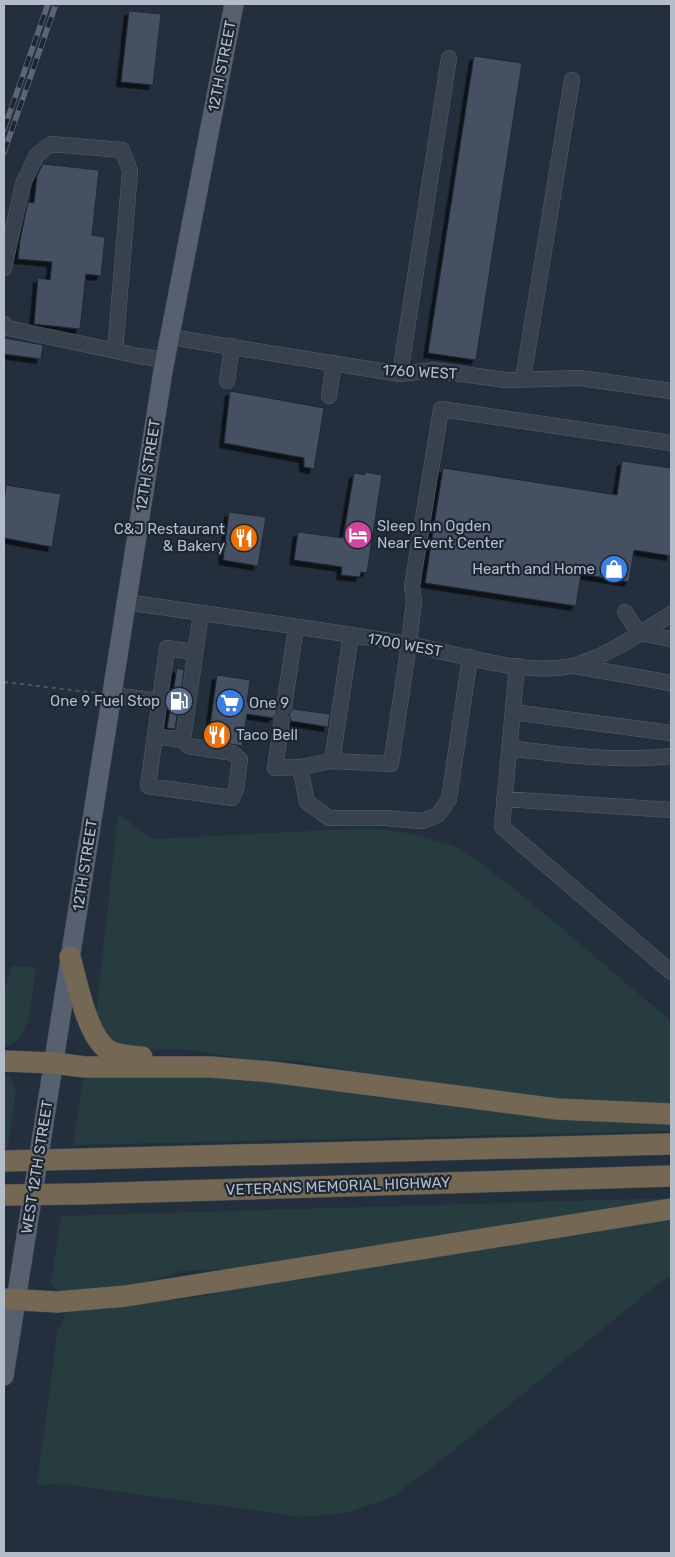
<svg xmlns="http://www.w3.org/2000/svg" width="675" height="1557" viewBox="0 0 675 1557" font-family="Rubik,sans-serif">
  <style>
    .green { fill: #263c3f }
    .building { fill: #455162; stroke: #1f2835; filter: url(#shadow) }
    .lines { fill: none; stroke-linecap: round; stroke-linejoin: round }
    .minor-casing { stroke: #565f6c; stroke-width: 16 }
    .major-casing { stroke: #414a57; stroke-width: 20 }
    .highway-casing { stroke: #434c59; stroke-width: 22 }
    .path { stroke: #44595c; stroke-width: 2; stroke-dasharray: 4 4; stroke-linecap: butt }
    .minor { stroke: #38414e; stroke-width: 15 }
    .major { stroke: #56606e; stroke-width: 19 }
    .highway { stroke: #746855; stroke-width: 21 }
    .rail-casing { stroke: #5a6575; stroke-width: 5.5 }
    .rail { stroke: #1d2633; stroke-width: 4; stroke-dasharray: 11; stroke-linecap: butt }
    .highway-bridge-casing { stroke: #434c59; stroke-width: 22; stroke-linecap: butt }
    .highway-bridge { stroke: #746855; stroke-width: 21 }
    .labels { text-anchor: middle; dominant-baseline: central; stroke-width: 4.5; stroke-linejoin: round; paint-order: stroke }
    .street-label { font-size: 15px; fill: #b4bcc9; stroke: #1d2633 }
    .poi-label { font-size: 15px; fill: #b4bcc9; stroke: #1d2633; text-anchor: start }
  </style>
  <defs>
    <filter id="shadow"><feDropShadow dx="-4.5" dy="4.5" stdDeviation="0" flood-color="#0009"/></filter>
  </defs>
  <rect width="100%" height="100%" fill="#242f3e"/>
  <!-- green -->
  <path class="green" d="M118 814 153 839 370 828 408 833 454 846 478 861 522 895 671 1021V1104L568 1100 400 1081 300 1061 245 1059 190 1050 127 1049 104 1036 96 1013Z
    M12 966 36 967C34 983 31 1021 22 1033 18 1040 11 1044 4 1048V991Z
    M4 1074 10 1077 16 1091 8 1148H4Z
    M91 1075 216 1077 671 1121V1131L73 1145 82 1084 84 1080Z
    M671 1198V1203L241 1268 181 1271 141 1284 60 1292 53 1286 51 1281 61 1216Z
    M671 1218V1276L659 1283 428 1471 390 1498 347 1513 301 1517 56 1483 37 1486 57 1332 66 1313 79 1310 201 1297 243 1287Z"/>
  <!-- building -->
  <path class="building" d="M129 11 161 14 153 85 121 82Z
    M474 56 522 63 476 360 428 353Z
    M43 164 99 170 92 235 105 237 101 276 86 274 80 329 34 324 38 278 50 280 52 262 18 259 20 240 28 202 34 203 37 176Z
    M4 338 43 345 41 359 4 354Z
    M230 391 324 408 314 469 304 467V458L224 443Z
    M622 461 671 468V556L634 550 629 582 581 574 576 606 425 583 443 468 617 495Z
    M365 472 382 475 367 573 361 572 360 577 341 575 342 567 294 560 298 532 343 538 354 473 365 475Z
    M6 485 61 494 52 547 4 538V501Z
    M229 512 266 517 258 566 223 560Z
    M177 668 184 670 175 729 167 728Z
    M217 675 250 680 247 702 275 706 277 713 273 718 247 714 242 746 208 740Z
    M293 709 330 714 328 727 291 721 289 714Z"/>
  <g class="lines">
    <defs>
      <path id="minor" d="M4 268 23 184 37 155 51 144 122 150 130 171 115 351
        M4 324 8 328 139 356 165 360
        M170 337 400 374 433 370 506 380 580 378 671 391
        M400 374 449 58
        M523 379 572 80
        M227 381 232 346
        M329 396 334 363
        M126 602C220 616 314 628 407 644 458 653 519 676 571 666 604 659 642 632 671 614
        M625 612 639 633 671 639
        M517 666 502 827 671 972
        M575 666 671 683
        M112 695 160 701
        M284 707 296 627
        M513 712 671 733
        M282 720 275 768 300 767 332 761 391 764 409 644 414 601 412 586 441 409 671 443
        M155 736 183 740 201 613
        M183 740 188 746 233 753 240 760 236 789 232 798 148 786 167 648 195 652
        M509 748C563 755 617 762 671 756
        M332 761 351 635
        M300 767 307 802 329 818H385L422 821 438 815 449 799 470 657
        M504 799 671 810"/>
      <path id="major" d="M4 1376 163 371 234 4"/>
      <path id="highway" d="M70 957C77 982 87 1036 108 1050 118 1056 130 1056 142 1057
        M4 1061 54 1063 85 1067H211L272 1072 557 1109 671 1114
        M83 1159 671 1144
        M80 1194 671 1176
        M4 1299 57 1302 126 1296 671 1209"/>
    </defs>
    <!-- minor casing -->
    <use href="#minor" class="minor-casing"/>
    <!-- major casing -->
    <use href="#major" class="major-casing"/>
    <!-- highway casing -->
    <use href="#highway" class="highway-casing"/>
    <!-- path -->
    <path class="path" d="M4 682 97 693"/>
    <!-- minor -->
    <use href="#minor" class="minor"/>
    <!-- major -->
    <use href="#major" class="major"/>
    <!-- highway -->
    <use href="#highway" class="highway"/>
    <defs>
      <path id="rail" d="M4 129 48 4
        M4 152 56 4"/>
    </defs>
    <!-- rail casing -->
    <use href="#rail" class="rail-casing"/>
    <!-- rail -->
    <use href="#rail" class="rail"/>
    <defs>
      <path id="highway-bridge" d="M4 1161 83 1159
        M4 1195 80 1194"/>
    </defs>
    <!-- highway-bridge casing -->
    <use href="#highway-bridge" class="highway-bridge-casing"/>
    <!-- highway-bridge -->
    <use href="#highway-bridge" class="highway-bridge"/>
  </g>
  <!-- icons -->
  <defs>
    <symbol id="hotel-disc" viewBox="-11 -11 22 22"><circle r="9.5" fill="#d1479c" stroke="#1d2633"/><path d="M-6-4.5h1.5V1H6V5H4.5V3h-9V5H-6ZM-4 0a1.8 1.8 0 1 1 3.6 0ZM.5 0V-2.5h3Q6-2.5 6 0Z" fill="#fff"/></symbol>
    <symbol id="restaurant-disc" viewBox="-11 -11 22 22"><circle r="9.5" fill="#e8710a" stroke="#1d2633"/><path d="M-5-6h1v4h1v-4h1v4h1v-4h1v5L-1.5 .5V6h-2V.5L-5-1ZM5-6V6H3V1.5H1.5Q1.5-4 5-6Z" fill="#fff"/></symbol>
    <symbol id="shop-disc" viewBox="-11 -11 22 22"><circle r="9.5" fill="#3f7fe0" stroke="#1d2633"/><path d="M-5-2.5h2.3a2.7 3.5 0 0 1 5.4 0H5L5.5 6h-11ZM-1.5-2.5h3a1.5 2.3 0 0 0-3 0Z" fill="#fff"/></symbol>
    <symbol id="fuel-disc" viewBox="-11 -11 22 22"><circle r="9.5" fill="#5c6f8a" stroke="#1d2633"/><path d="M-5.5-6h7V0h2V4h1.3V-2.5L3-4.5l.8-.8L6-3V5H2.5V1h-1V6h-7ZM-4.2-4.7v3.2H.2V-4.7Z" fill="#fff"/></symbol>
    <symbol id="supermarket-disc" viewBox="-11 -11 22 22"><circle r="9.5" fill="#3f7fe0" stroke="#1d2633"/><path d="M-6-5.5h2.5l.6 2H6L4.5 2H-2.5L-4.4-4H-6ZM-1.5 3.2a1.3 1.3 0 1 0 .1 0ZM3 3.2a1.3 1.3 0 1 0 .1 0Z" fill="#fff"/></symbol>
  </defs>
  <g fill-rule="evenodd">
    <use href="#hotel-disc" x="342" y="519" width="32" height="32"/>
    <use href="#restaurant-disc" x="228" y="522" width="32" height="32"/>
    <use href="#shop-disc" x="598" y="553" width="32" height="32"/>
    <use href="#fuel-disc" x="163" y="685" width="32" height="32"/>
    <use href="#supermarket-disc" x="214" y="687" width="32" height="32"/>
    <use href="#restaurant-disc" x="201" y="719" width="32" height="32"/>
  </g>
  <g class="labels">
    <!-- street labels -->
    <g class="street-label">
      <text transform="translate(222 66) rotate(-79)">12TH STREET</text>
      <text transform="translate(420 372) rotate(3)">1760 WEST</text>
      <text transform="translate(148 465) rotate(-81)">12TH STREET</text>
      <text transform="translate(405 645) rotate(10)">1700 WEST</text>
      <text transform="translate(85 865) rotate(-81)">12TH STREET</text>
      <text transform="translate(37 1167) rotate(-81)">WEST 12TH STREET</text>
      <text transform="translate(338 1186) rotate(-2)">VETERANS MEMORIAL HIGHWAY</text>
    </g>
    <!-- poi labels -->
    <g class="poi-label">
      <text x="377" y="526">Sleep Inn Ogden<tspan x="377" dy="17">Near Event Center</tspan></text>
      <text x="225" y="529" text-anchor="end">C&amp;J Restaurant<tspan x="225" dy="17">&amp; Bakery</tspan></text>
      <text x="595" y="569" text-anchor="end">Hearth and Home</text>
      <text x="160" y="701" text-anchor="end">One 9 Fuel Stop</text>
      <text x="249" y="703">One 9</text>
      <text x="236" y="735">Taco Bell</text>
    </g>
  </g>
  <!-- border -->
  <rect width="675" height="1557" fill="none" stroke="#b4bcc9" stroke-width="10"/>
</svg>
